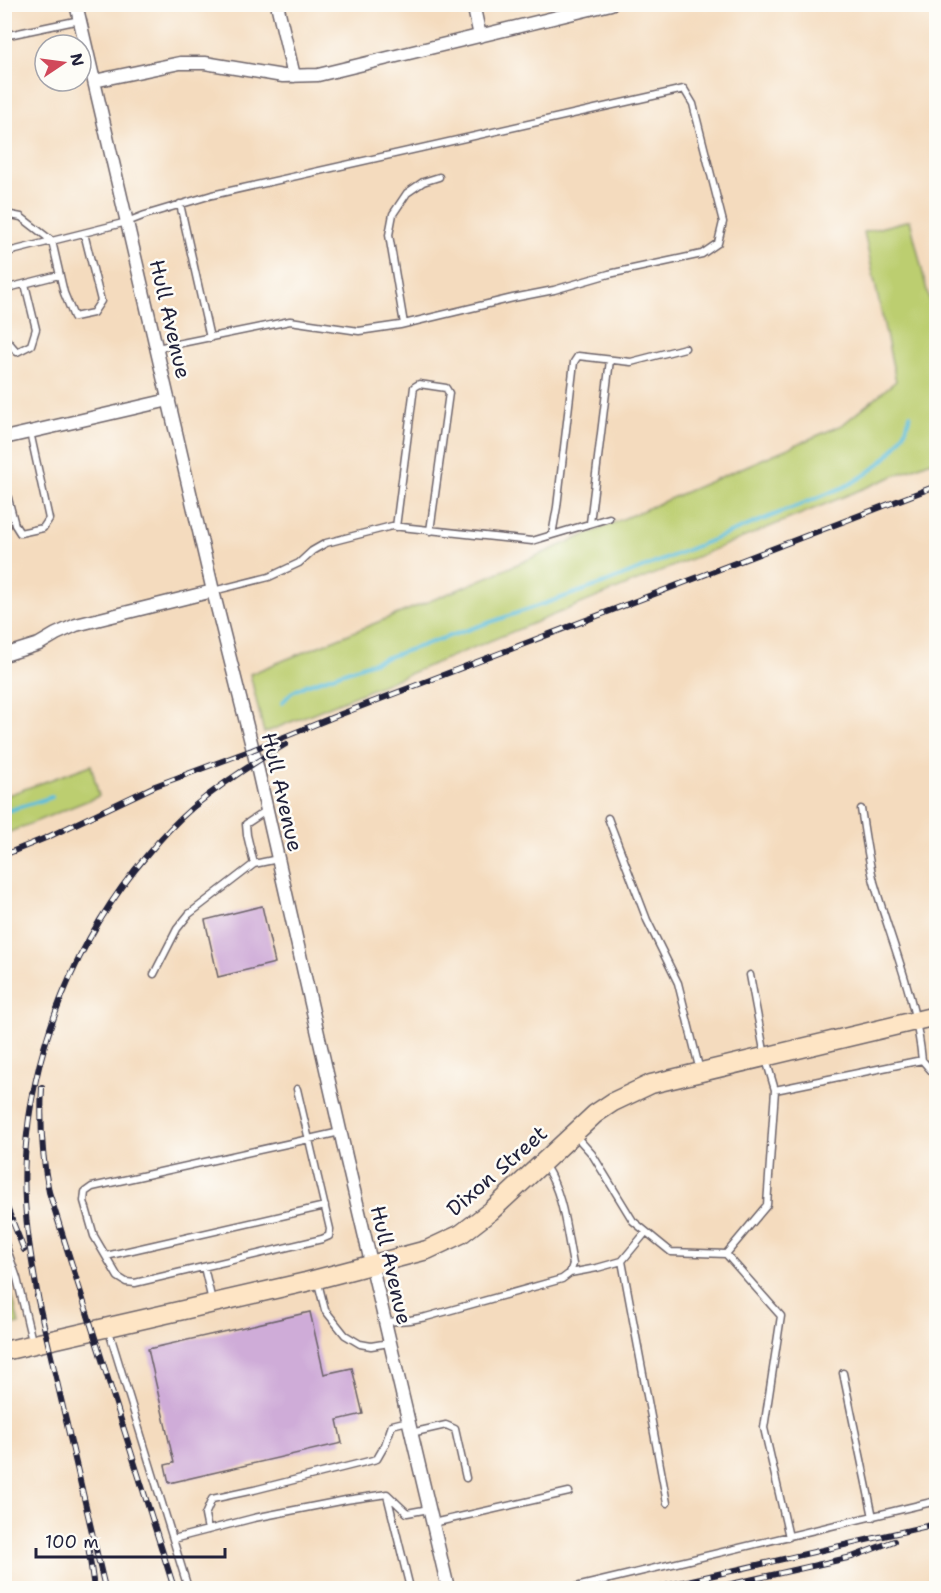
<svg xmlns="http://www.w3.org/2000/svg" width="941" height="1593" viewBox="0 0 941 1593" font-family="'Shantell Sans',sans-serif">
  <style>
    .green { fill: #bcce70; stroke: #6f7856; stroke-width: 1.5 }
    .lines { fill: none; stroke-linecap: round; stroke-linejoin: round }
    .stream { stroke: #5dbedc; stroke-width: 4 }
    .building { fill: #cfacd8 }
    .lane-casing { stroke: #6c6369; stroke-width: 9 }
    .street-casing { stroke: #6c6369; stroke-width: 15 }
    .secondary-casing { stroke: #6c6369; stroke-width: 21 }
    .lane { stroke: #fff; stroke-width: 6 }
    .street { stroke: #fff; stroke-width: 12 }
    .secondary { stroke: #fee5c5; stroke-width: 18 }
    .rail-casing { stroke: #22223b; stroke-width: 6 }
    .rail { stroke: #fdfcf7; stroke-width: 4; stroke-dasharray: 11; stroke-linecap: butt }
    .labels { text-anchor: middle; dominant-baseline: central; stroke-width: 5; stroke-linejoin: round; paint-order: stroke }
    .street-label { font-size: 21px; fill: #22223b; stroke: #fdfcf7 }
  </style>
  <rect width="100%" height="100%" fill="#fdfcf7"/>
  <filter id="ink" filterUnits="userSpaceOnUse"><feTurbulence type="fractalNoise" baseFrequency=".0167" numOctaves="2"/><feDisplacementMap in="SourceGraphic" scale="12" xChannelSelector="R" yChannelSelector="G"/><feConvolveMatrix kernelMatrix="1 2 1 2 8 2 1 2 1" color-interpolation-filters="sRGB"/></filter>
  <filter id="wash" filterUnits="userSpaceOnUse"><feTurbulence type="fractalNoise" baseFrequency=".008" numOctaves="4" result="noise"/><feDisplacementMap in="SourceGraphic" scale="24" xChannelSelector="R" yChannelSelector="G"/><feGaussianBlur stdDeviation="1.35" result="paint"/><feColorMatrix in="noise" values="0 0 0 0 0 0 0 0 0 0 0 0 0 0 0 0 0 1.4 0 .05"/><feComposite in="paint" operator="in"/></filter>
  <g filter="url(#wash)">
    <rect width="100%" height="100%" fill="#f4dbbe"/>
    <!-- green -->
    <path class="green" d="M910 220 936 328V459L264 733 250 674 457 590 842 425 896 381 864 232Z
      M91 765 99 796 5 834V796Z
      M5 1265 19 1324 5 1327H4Z"/>
    <g class="lines">
      <!-- stream -->
      <path class="stream" d="M282 703 291 693 306 685 605 583 844 487C868 475 891 459 904 433 907 428 908 421 910 415
        M4 812 52 797"/>
    </g>
    <g id="blocks">
      <!-- building -->
      <path class="building" d="M262 906 275 963 218 977 205 920Z
        M310 1312 324 1374 352 1368 363 1414 337 1420 342 1443 169 1483 165 1465 174 1463 148 1349Z"/>
    </g>
  </g>
  <g filter="url(#ink)">
    <use href="#blocks" fill-opacity="0" stroke="#6c6369" stroke-width="1.5"/>
    <g class="lines">
      <defs>
        <path id="lane" d="M4 36 80 20
          M180 204 210 338
          M4 217 11 215 21 217 52 241 64 293 74 317 93 313 101 301 84 233
          M4 253 127 222 145 215 212 195 684 89 693 104 723 222 718 243 702 254 609 274 554 290 513 298 400 325 359 331 290 321 157 348
          M4 289 59 275
          M404 324 389 235 393 214 407 193 423 182 439 177
          M4 337 17 352 31 345 36 329 25 284
          M4 483 15 525 20 533 43 528 49 519 30 432
          M590 523 610 360
          M396 527 414 387 419 384 446 388 449 393 430 531
          M552 535 609 518
          M213 591 269 577 299 563 312 551 326 543 392 526 532 541 552 535 557 507 574 362 578 356 631 362 685 348
          M861 809C865 833 868 858 874 882 891 941 916 998 922 1060
          M267 810 246 824 247 835 254 864 278 859
          M608 818 647 920 678 983 700 1071
          M154 974 177 929 189 914 254 864
          M750 975 765 1056 775 1090
          M297 1089 330 1229 329 1236 322 1239 135 1283 126 1282 118 1277 94 1236 84 1201 85 1192 92 1187 309 1139 340 1132
          M574 1134 592 1154 633 1221 671 1252 726 1254
          M4 1241 17 1278 32 1341
          M106 1256 325 1206
          M622 1261 667 1503
          M204 1267 212 1301
          M570 1273 597 1268 622 1261 646 1232
          M318 1283 325 1310 345 1335 360 1344 371 1346 389 1343
          M386 1322 410 1320 426 1317 562 1279 570 1273 573 1264C566 1231 564 1195 545 1166
          M108 1328 188 1588
          M843 1373 873 1517
          M411 1433 446 1425 455 1429 466 1478
          M387 1495 410 1588
          M433 1523 569 1492
          M208 1530 205 1515 212 1499 254 1490 377 1459 385 1445 392 1425 408 1421
          M789 1537 764 1428 781 1316 726 1254 767 1205 775 1090 922 1060 936 1076
          M173 1539 254 1518 346 1500 387 1494 407 1513 429 1509
          M4 1584 6 1588
          M572 1588 936 1501"/>
        <path id="street" d="M76 4 213 591 256 762 347 1161 448 1588
          M277 4 294 76
          M473 4 480 36
          M94 81 180 63H205L283 76 318 75 611 4
          M4 438 169 400
          M4 655 39 644 56 634 76 625 213 591"/>
        <path id="secondary" d="M4 1351 306 1282 427 1250 461 1234 491 1211 595 1114 613 1102 651 1084 936 1016"/>
      </defs>
      <!-- lane casing -->
      <use href="#lane" class="lane-casing"/>
      <!-- street casing -->
      <use href="#street" class="street-casing"/>
      <!-- secondary casing -->
      <use href="#secondary" class="secondary-casing"/>
      <!-- lane -->
      <use href="#lane" class="lane"/>
      <!-- street -->
      <use href="#street" class="street"/>
      <!-- secondary -->
      <use href="#secondary" class="secondary"/>
      <defs>
        <path id="rail" d="M4 855 48 837 155 786 252 750 336 716 936 486
          M42 1087C40 1122 42 1157 49 1192L174 1588
          M4 1200 24 1250
          M37 1296 105 1588
          M39 1302C30 1254 22 1206 25 1157 32 1047 76 938 148 854 161 838 176 822 192 808 221 784 253 763 286 744
          M88 1545 94 1588
          M657 1588 936 1524
          M714 1588 852 1557 894 1541"/>
      </defs>
      <!-- rail casing -->
      <use href="#rail" class="rail-casing"/>
      <!-- rail -->
      <use href="#rail" class="rail"/>
    </g>
  </g>
  <g class="labels">
    <!-- street labels -->
    <g class="street-label">
      <text transform="translate(170 319) rotate(77)">Hull Avenue</text>
      <text transform="translate(282 792) rotate(77)">Hull Avenue</text>
      <text transform="translate(497 1171) rotate(-41)">Dixon Street</text>
      <text transform="translate(391 1265) rotate(77)">Hull Avenue</text>
    </g>
  </g>
  <!-- margin -->
  <rect width="941" height="1593" fill="none" stroke="#fdfcf7" stroke-width="24"/>
  <!-- north arrow -->
  <g transform="translate(63 63) rotate(77)"><circle r="28" fill="#fdfcf7" stroke="#a5a5ac" stroke-width="1.5"/>
  <path d="M0-4.5L10 22L0 15L-10 22Z" fill="#d1495b"/>
  <text y="-9" font-size="16" font-weight="bold" text-anchor="middle" fill="#22223b">N</text>
  </g>
  <!-- scale -->
  <path d="M36 1548v9h189v-9" fill="none" stroke="#22223b" stroke-width="3"/>
  <text x="45" y="1548" font-size="18" fill="#22223b" stroke="#fdfcf7" stroke-width="4.5" paint-order="stroke">100 m</text>
</svg>
